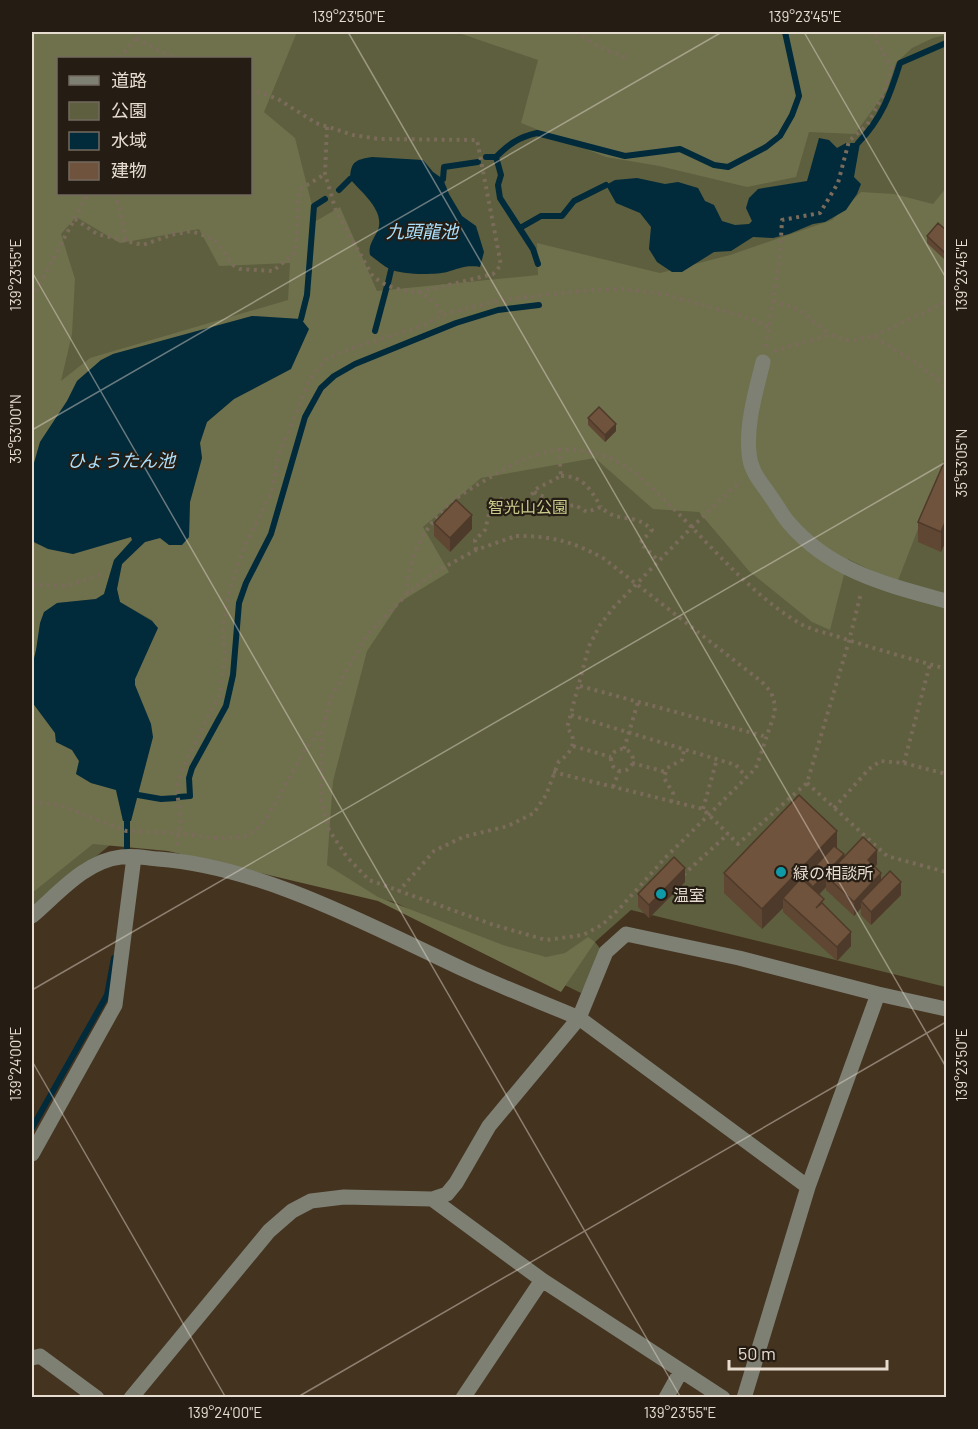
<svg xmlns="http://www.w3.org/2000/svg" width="978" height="1429" viewBox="0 0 978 1429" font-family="Barlow,'Noto Sans JP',sans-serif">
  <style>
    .green { fill: #5d5f3e; fill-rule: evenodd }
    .forest { fill: #6f714d; fill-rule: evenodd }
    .water { fill: #012a3b }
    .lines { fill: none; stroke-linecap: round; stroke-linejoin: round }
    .stream { stroke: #012a3b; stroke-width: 6 }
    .path { stroke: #7a6b5a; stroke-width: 4; stroke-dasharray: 3 4.5; stroke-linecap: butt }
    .minor { stroke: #7e8074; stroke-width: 15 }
    .wall { fill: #604734 }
    .shaded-wall { fill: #4e3a2a }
    .building { fill: #70533c; stroke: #4e3a2a; stroke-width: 1.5 }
    .ticks { fill: none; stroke: #e7dcd0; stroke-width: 1.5; stroke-opacity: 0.45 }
    .culture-dot { fill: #0f9aa8; stroke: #251d14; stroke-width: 2 }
    .labels { text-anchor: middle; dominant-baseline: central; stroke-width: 4.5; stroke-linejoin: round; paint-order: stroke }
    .park-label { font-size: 16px; fill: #c9cc8d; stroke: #251d14 }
    .poi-label { font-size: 16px; fill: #e7dcd0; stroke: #251d14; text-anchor: start }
    .water-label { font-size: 18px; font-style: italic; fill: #ace0fc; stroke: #251d14 }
    .neatline { fill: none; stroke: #e7dcd0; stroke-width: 2 }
    .ticks-label { font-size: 15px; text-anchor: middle; fill: #e7dcd0 }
  </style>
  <rect width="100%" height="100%" fill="#44331f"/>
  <!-- green -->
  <path class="green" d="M32 32H946V987L631 910 595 942 602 951 581 993 394 902 181 850 110 845 32 909ZM58 58H250V194H58Z"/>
  <!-- forest -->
  <path class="forest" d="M32 32H297L264 112 295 138 316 221 340 207 377 291 538 275 537 243 660 273 730 255 832 220 861 192 894 194 933 204 946 188V457L897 583 848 559 830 630 812 622 749 571 699 512 653 509 595 458 481 478 423 527 449 572 400 602 367 651 333 781 327 865 378 897 503 945 546 957 565 953 588 937 595 942 561 992 378 901 168 851 93 844 32 893V702L55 733 56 742 72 750 79 761 76 774 91 783 116 790 123 821H131L153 737 135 685V679L157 628 152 620 120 602 117 589 122 564 145 542 160 538 189 537 190 502 202 458 200 443 207 422 234 399 291 369 252 316 113 354 101 360 77 381 67 401 40 442 32 470ZM58 58H250V194H58ZM76 217 120 243 199 229 219 266 290 263 288 300 90 358 61 381 72 334 75 279 61 234Z
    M456 32H946V35L933 38 912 48 896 63 887 90 855 134 809 132 796 177 747 187 659 166 606 157 521 123 538 60Z
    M131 537 132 540 114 560 104 594 96 599 57 603 36 650 32 667V541L36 544 73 554Z"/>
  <!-- water -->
  <path class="water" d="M819 138 829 140 837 148 846 143H860L854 177 861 184 857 194 846 210 825 222 813 224 789 234 773 238 753 237 731 251 714 252 682 272H672L657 262 649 249 651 227 640 213 616 203 606 185 615 180 637 178 665 184 678 182 698 188 705 201 714 205 722 221 735 225 749 224 752 221 746 208 749 198 758 189 807 181Z
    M372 157 423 160 433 172 443 179 449 194 462 216 476 226 484 252 480 267C465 265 461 268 447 272 435 275 401 275 390 269 383 266 377 260 370 255 368 246 373 240 377 232 387 212 362 193 350 179 351 161 355 160 372 157Z
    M252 316 301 319 309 329 291 369 234 399 207 422 200 443 202 458 190 502 189 537 182 545H169L160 538 145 542 122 564 117 589 120 602 152 621 158 628 135 679V685L151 724 153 737 131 821H123L116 790 91 783 76 774 79 761 72 750 56 742 55 733 32 702V667L36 650 40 623 44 612 57 603 96 599 104 594 114 560 132 540 131 537 73 554 48 549 32 541V470L40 442 67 401 77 381 101 360 113 354Z"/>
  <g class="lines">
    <!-- stream -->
    <path class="stream" d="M858 143C882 118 890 95 900 63L946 43
      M486 157H496C509 144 519 137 537 133L625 156 680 149 714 165 728 167 766 147 780 136 792 115 799 96 785 32
      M496 157 501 175 498 185 500 198 533 249 538 264
      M443 179 444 167 478 162
      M339 190 350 179
      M520 228 541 216H562L574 201 606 185
      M388 283 391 270
      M301 319 307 295 314 206 325 199
      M375 331 387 286
      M138 795 161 799 177 798
      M179 797 190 796 189 778 192 768 226 706 233 675 239 603 246 583 271 534 305 417 321 388 334 376 355 364 456 323 498 310 539 305
      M127 856V821
      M32 1128 107 995 114 958"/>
    <!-- path -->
    <path class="path" d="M576 32 601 48 625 57
      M136 39 175 58
      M119 58 136 39 138 32
      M250 89 278 99 316 123 353 135 379 139 477 140 501 265 493 274 420 292 436 304 442 315
      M327 127 325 174 336 211 372 275C384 287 404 292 420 292
      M113 194 120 207 126 242
      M75 219 97 234 143 245 171 235 191 231 214 239 233 265 240 269 273 271 296 252 299 190 325 174
      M32 298 88 194
      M773 301 800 310 830 335
      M874 336 946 302
      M766 347 780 256 782 220 820 213 838 183 849 141 867 125 882 97 891 71V66L875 39 877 32
      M774 351 830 335 851 341 873 336 918 364 946 386
      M561 476C584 476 590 489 601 507
      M534 492 544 497 549 508 552 509 575 505 587 512 601 507C619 525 633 511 652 530L640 543 659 561
      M516 536C552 536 571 541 603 558L762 682 771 692 774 701 775 712 756 768 666 857 621 907 602 925 583 935 546 940 494 925 369 880 347 857 329 830 321 799 322 731 331 697 368 634 407 594 437 571 476 550Z
      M476 550 475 540 485 530 491 506 503 498 520 505 525 503 536 489 561 476 559 451
      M32 585 67 586 105 573
      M407 594C407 549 434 510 472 488 496 474 519 459 545 452 566 447 593 450 612 459 635 469 654 490 672 507 712 547 751 594 799 623 809 629 822 632 833 635 871 648 909 658 946 669
      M580 686 767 737
      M571 715 736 765 746 777
      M573 746 611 757
      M611 760a11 11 0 1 1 22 0a11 11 0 1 1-22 0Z
      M624 749 638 702
      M632 763 666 772
      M904 763 946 774
      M553 772 703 809 738 844 807 783 849 641 861 593
      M807 783 887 856 946 872
      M613 787 619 771
      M32 802 59 805 126 831 178 833 215 838 244 837 255 831 268 816 306 748 317 734 321 732
      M671 802 673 793 664 778 667 768 682 760 684 750
      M834 808 869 769 880 761 904 763 930 664
      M703 809 717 759
      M177 845 178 833 181 824 177 790 181 772 210 713 220 696 225 657 223 623 229 593 244 547 272 492 278 457 310 379 325 360 341 352 424 325 442 315 501 300 590 290 624 289 664 294 752 319 768 327
      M683 875 728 834
      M398 892 434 851 463 837 508 826 534 813 546 795 559 761C571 754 579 740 567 728L589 646 600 625 614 607 692 527 741 481"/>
    <!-- minor -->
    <path class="minor" d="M763 362C756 391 746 423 749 453 750 471 761 482 771 497 777 505 782 515 789 523 831 572 888 585 946 601
      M32 916C58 894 85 861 121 857 133 855 146 858 158 859 264 867 370 926 465 970 502 987 541 1002 579 1018L606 952 626 934 739 958 878 994 946 1009
      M32 1154 115 1005 134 857
      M432 1199 542 1280 723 1398
      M32 1358 40 1356 97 1398
      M131 1398 269 1231 292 1211 311 1201 344 1197 432 1199 447 1194 456 1183 489 1126 579 1018 808 1187
      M463 1398 542 1280
      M666 1398 681 1371
      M744 1398 808 1187 878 994"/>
  </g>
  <!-- wall -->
  <path class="wall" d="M946 230V256L944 259 927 243V236Z
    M588 418 616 431 605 442 588 425Z
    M946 458 941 552 918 542V522Z
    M434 523 472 529 450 552 434 536Z
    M837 848 844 858 877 864 875 867 881 880 901 895 871 925 861 915V908L854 916 826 890V887L819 895 824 905 851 946 837 961 783 912V908L762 929 724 893V873Z
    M685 882 649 918 638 907V894Z"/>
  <!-- shaded-wall -->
  <path class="shaded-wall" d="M946 249V256L944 259V252Z
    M616 424V431L605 442V435Z
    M472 515V529L450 552V538Z
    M946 520V541L941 552V532Z
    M837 831V852L804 878V886L783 898V908L762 929V909Z
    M877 850V864L868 874V860Z
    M844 854V868L826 876V887L813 900V887Z
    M685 868V882L649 918V905Z
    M881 873V887L861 901V908L854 916V902Z
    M901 882V895L871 925V912Z
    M851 932V946L837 961V947Z"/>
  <!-- building -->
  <path class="building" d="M938 223 946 230V249L944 252 927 236Z
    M599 407 616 424 605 435 588 418Z
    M946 458V520L941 532 918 522Z
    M456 500 472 515 450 538 434 523Z
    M799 795 837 831 762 909 724 873Z
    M863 837 877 850 868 860 881 873 854 902 826 876Z
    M834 846 844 854 813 887 804 878Z
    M674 857 685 868 649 905 638 894Z
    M890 871 901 882 871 912 861 901Z
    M801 878 824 899 816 908 822 903 851 932 837 947 783 898Z"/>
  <!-- ticks -->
  <path class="ticks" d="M348 32 946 1067M804 32 946 278M32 272 681 1398M32 430 722 32M32 990 946 462M32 1061 226 1398M296 1398 946 1022"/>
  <!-- markers -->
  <g class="culture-dot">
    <circle cx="781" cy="872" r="6"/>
    <circle cx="661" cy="894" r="6"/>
  </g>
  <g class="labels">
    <!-- park labels -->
    <g class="park-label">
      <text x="528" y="506">智光山公園</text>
    </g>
    <!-- poi labels -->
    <g class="poi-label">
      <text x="793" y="872">緑の相談所</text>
      <text x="673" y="894">温室</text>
    </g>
    <!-- water labels -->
    <g class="water-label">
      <text x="422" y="231">九頭龍池</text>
      <text x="121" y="460">ひょうたん池</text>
    </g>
  </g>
  <!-- border -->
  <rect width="978" height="1429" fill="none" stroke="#251d14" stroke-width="66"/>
  <!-- legend -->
  <rect x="57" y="57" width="195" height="138" fill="#251d14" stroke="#73695f" stroke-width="1.5"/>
  <rect x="69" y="76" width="30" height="9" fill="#7e8074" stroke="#73695f" stroke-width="1.5"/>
  <text x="111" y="87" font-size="18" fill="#e7dcd0">道路</text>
  <rect x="69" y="102" width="30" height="18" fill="#5d5f3e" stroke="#73695f" stroke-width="1.5"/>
  <text x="111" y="117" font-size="18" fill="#e7dcd0">公園</text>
  <rect x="69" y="132" width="30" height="18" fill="#012a3b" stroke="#73695f" stroke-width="1.5"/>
  <text x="111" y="147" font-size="18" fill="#e7dcd0">水域</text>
  <rect x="69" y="162" width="30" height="18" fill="#70533c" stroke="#73695f" stroke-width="1.5"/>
  <text x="111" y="177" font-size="18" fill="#e7dcd0">建物</text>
  <!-- scale -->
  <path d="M729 1360v9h158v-9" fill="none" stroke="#e7dcd0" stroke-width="3"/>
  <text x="738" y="1360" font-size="18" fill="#e7dcd0" stroke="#251d14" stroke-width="4.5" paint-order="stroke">50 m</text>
  <rect x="33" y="33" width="912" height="1363" class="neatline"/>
  <g class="ticks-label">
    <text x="349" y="22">139°23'50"E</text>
    <text x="805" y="22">139°23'45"E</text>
    <text transform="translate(16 275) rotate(-90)" y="5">139°23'55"E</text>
    <text transform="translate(962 275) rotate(-90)" y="5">139°23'45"E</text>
    <text transform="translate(16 429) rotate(-90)" y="5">35°53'00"N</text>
    <text transform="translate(962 463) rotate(-90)" y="5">35°53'05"N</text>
    <text transform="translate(16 1064) rotate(-90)" y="5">139°24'00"E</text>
    <text transform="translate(962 1065) rotate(-90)" y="5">139°23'50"E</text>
    <text x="225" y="1418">139°24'00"E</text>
    <text x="680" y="1418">139°23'55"E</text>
  </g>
</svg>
